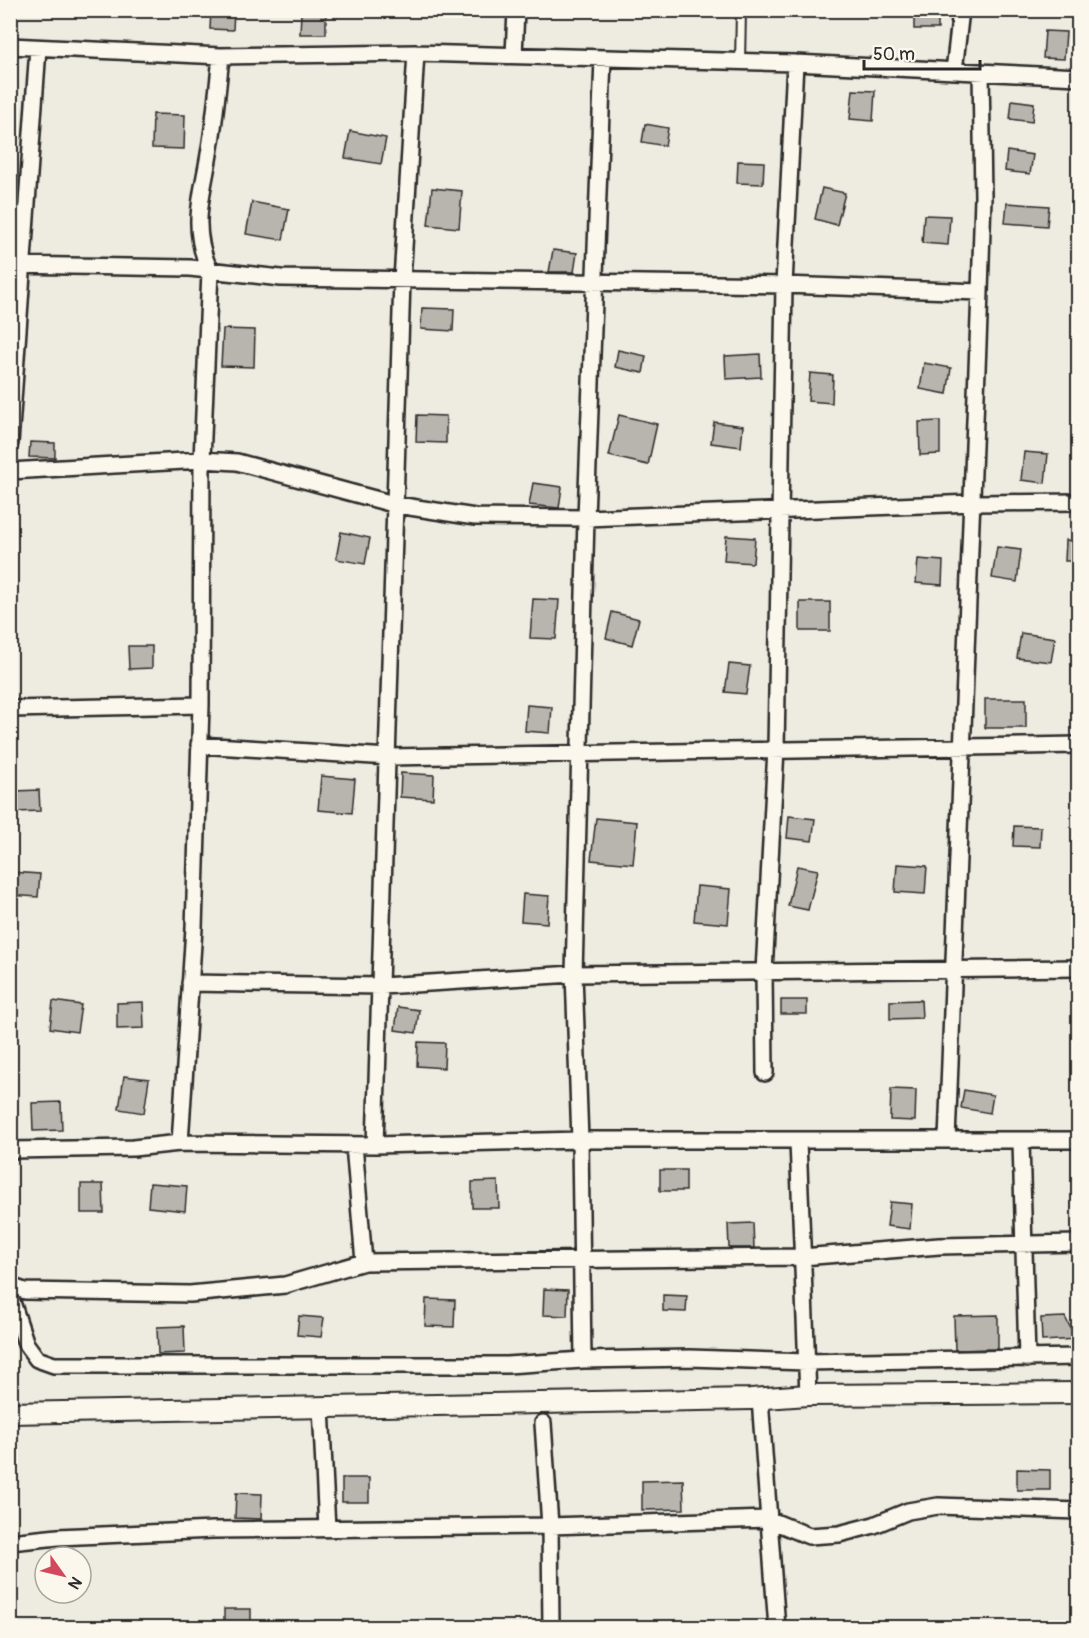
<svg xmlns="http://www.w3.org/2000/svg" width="1089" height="1638" viewBox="0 0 1089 1638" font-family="Pangolin,sans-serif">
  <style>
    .building { fill: #b8b5ae; stroke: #2b2b2b; stroke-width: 1.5 }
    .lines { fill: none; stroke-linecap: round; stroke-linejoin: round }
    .service-casing { stroke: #2b2b2b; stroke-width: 12 }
    .minor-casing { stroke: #2b2b2b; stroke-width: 20 }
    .tertiary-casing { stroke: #2b2b2b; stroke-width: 24 }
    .service { stroke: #fbf7ec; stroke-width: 8 }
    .minor { stroke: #fbf7ec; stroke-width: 15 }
    .tertiary { stroke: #fbf7ec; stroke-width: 20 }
  </style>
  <rect width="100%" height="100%" fill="#eeebe0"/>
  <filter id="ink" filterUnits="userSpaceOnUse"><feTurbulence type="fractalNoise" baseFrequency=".0167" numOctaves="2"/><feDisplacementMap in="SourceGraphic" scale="12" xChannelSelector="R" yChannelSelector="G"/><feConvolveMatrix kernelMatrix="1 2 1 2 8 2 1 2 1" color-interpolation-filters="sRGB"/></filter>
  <g filter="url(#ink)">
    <!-- building -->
    <path class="building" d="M211 10H234L233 30 210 29Z
      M914 12 938 13V29H914Z
      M301 13H326V34H300Z
      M1045 31 1066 32 1064 59 1043 58Z
      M853 90 875 91 873 121 850 119Z
      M1012 100 1034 103 1032 122 1010 119Z
      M153 114 185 115 184 149 152 148Z
      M645 124 668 128 665 146 642 142Z
      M350 131 386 138 381 164 345 158Z
      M1007 151 1033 155 1030 174 1005 171Z
      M738 161 764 162 763 184 737 183Z
      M432 188 462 191 459 228 428 225Z
      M822 188 845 193 837 225 815 219Z
      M252 202 289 209 283 240 246 234Z
      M1007 203 1049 206 1047 226 1005 223Z
      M924 215 950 216 948 245 922 243Z
      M553 250 577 253 574 272H549Z
      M422 308 454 309 453 331 421 329Z
      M223 329 255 330 254 367 221 366Z
      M618 350 646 356 643 373 615 367Z
      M760 354 761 377 726 379 725 356Z
      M924 363 951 368 947 394 920 389Z
      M810 373 833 375 832 403 808 401Z
      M417 415 446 416V443L416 442Z
      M619 415 657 424 648 465 609 456Z
      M940 421V454L920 455 919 422Z
      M714 422 743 426 741 447 711 443Z
      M30 442 55 443V458L29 457Z
      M1024 452 1048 454 1045 483 1021 480Z
      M533 483 562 487 559 508 529 505Z
      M341 532 370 538 365 564 336 559Z
      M726 536 755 538 753 563 724 561Z
      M1066 540 1078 541V561H1065Z
      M997 547 1021 550 1017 582 992 578Z
      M918 559 943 561 942 585 916 583Z
      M533 599 559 600 556 639 530 638Z
      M800 602H830V631H800Z
      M612 612 639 619 632 645 606 638Z
      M1021 633 1055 638 1051 662 1017 658Z
      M128 646H152V668L129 669Z
      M729 664 750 666 746 694 725 692Z
      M985 699H1026V728H985Z
      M527 705 552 707 550 733 525 731Z
      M401 773 434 775 433 799 400 797Z
      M321 776 355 779 352 813 318 810Z
      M39 790 40 811 16 812 15 791Z
      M789 816 815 819 812 841 787 838Z
      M596 818 637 822 633 864 591 860Z
      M1014 826 1041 827 1040 847 1013 846Z
      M897 864 927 866 925 894 895 892Z
      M797 866 818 870 808 910 788 906Z
      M10 872 40 874 38 897 10 895Z
      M697 886 731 889 728 924 694 921Z
      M523 894 549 896 547 923 521 921Z
      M781 1000H807V1014H781Z
      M921 1000 922 1018 890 1019V1001Z
      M53 1001 81 1005 77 1032 50 1028Z
      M143 1002 144 1028 117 1029V1003Z
      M398 1007 419 1010 416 1033 395 1030Z
      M418 1042 445 1043 444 1068 417 1066Z
      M124 1076 149 1079 144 1113 119 1109Z
      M891 1089 916 1090 915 1121 890 1120Z
      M964 1090 993 1095 990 1113 961 1108Z
      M61 1102 62 1130 33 1131 32 1103Z
      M660 1170H686V1191H660Z
      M498 1181 499 1208H472V1182Z
      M150 1183 187 1186 185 1211 148 1207Z
      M81 1184H103L104 1213H81Z
      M890 1202 912 1204 910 1229 887 1226Z
      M753 1223 754 1248H729L728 1224Z
      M544 1289 568 1290 567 1316 543 1315Z
      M663 1295 687 1296 686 1312 663 1311Z
      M426 1299 455 1300 454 1327 425 1326Z
      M998 1315V1349L955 1350 954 1316Z
      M299 1316 324 1318 321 1337 297 1335Z
      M1065 1317 1076 1339 1042 1341 1041 1318Z
      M184 1326 185 1353 158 1354 157 1327Z
      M1017 1469 1050 1470V1490H1017Z
      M342 1478H369V1502H342Z
      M683 1480 684 1509 642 1510V1481Z
      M236 1493 262 1494 261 1519 235 1518Z
      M224 1609H251V1628H224Z"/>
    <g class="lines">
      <defs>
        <path id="service" d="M740 63 741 10"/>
        <path id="minor" d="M10 46 221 56 416 53 795 63 1078 77
          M514 55 516 10
          M954 71 961 10
          M10 265 190 268 281 278 784 285 980 292
          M10 443 38 48
          M10 471 202 460 237 462 397 505 475 517 586 518 973 503 1078 502
          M10 709 201 705
          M199 745 389 757 1078 745
          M190 983 382 986 574 974 1078 968
          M765 1073 764 972 776 749 784 285 795 63
          M947 1140 980 292 983 197 981 72
          M798 1141 808 1395
          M1021 1141 1027 1359
          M180 1143 194 928 201 705 202 460 210 271C189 225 203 195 210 148 215 118 218 86 221 56
          M354 1145 364 1262
          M375 1145 402 280 416 53
          M10 1150 133 1148 180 1143 375 1145 580 1140H1078
          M10 1286 25 1291 190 1294 285 1285 364 1262 802 1257 939 1246 1078 1243
          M10 1296 26 1344 37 1359 54 1365H507L583 1360 690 1358 806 1362 1078 1357
          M583 1360 580 1140 574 974 586 518 603 58
          M760 1399 777 1628
          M321 1407 327 1529
          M543 1423 550 1526 551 1628
          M10 1542 58 1537 213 1530 550 1526 768 1519 809 1536 839 1534 874 1525 908 1511 938 1506 1078 1511"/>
        <path id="tertiary" d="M10 1413 751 1399 808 1395 1078 1393"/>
      </defs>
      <!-- service casing -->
      <use href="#service" class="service-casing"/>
      <!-- minor casing -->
      <use href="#minor" class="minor-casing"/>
      <!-- tertiary casing -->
      <use href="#tertiary" class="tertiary-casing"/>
      <!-- service -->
      <use href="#service" class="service"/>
      <!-- minor -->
      <use href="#minor" class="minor"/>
      <!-- tertiary -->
      <use href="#tertiary" class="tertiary"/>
    </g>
  </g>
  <!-- margin -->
  <rect width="1089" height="1638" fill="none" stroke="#fbf7ec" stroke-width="36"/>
  <rect x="18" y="18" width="1053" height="1602" fill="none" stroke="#2b2b2b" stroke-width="2" filter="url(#ink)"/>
  <!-- north arrow -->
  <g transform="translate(63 1575) rotate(124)"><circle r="28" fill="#fbf7ec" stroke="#a8a59f" stroke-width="1.5"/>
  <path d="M0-4.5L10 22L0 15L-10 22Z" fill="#d1495b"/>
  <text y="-9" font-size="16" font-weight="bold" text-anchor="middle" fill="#2b2b2b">N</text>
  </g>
  <!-- scale -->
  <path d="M864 60v9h116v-9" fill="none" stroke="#2b2b2b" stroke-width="3"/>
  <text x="873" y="60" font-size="18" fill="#2b2b2b" stroke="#fbf7ec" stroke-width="4.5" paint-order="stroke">50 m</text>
</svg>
